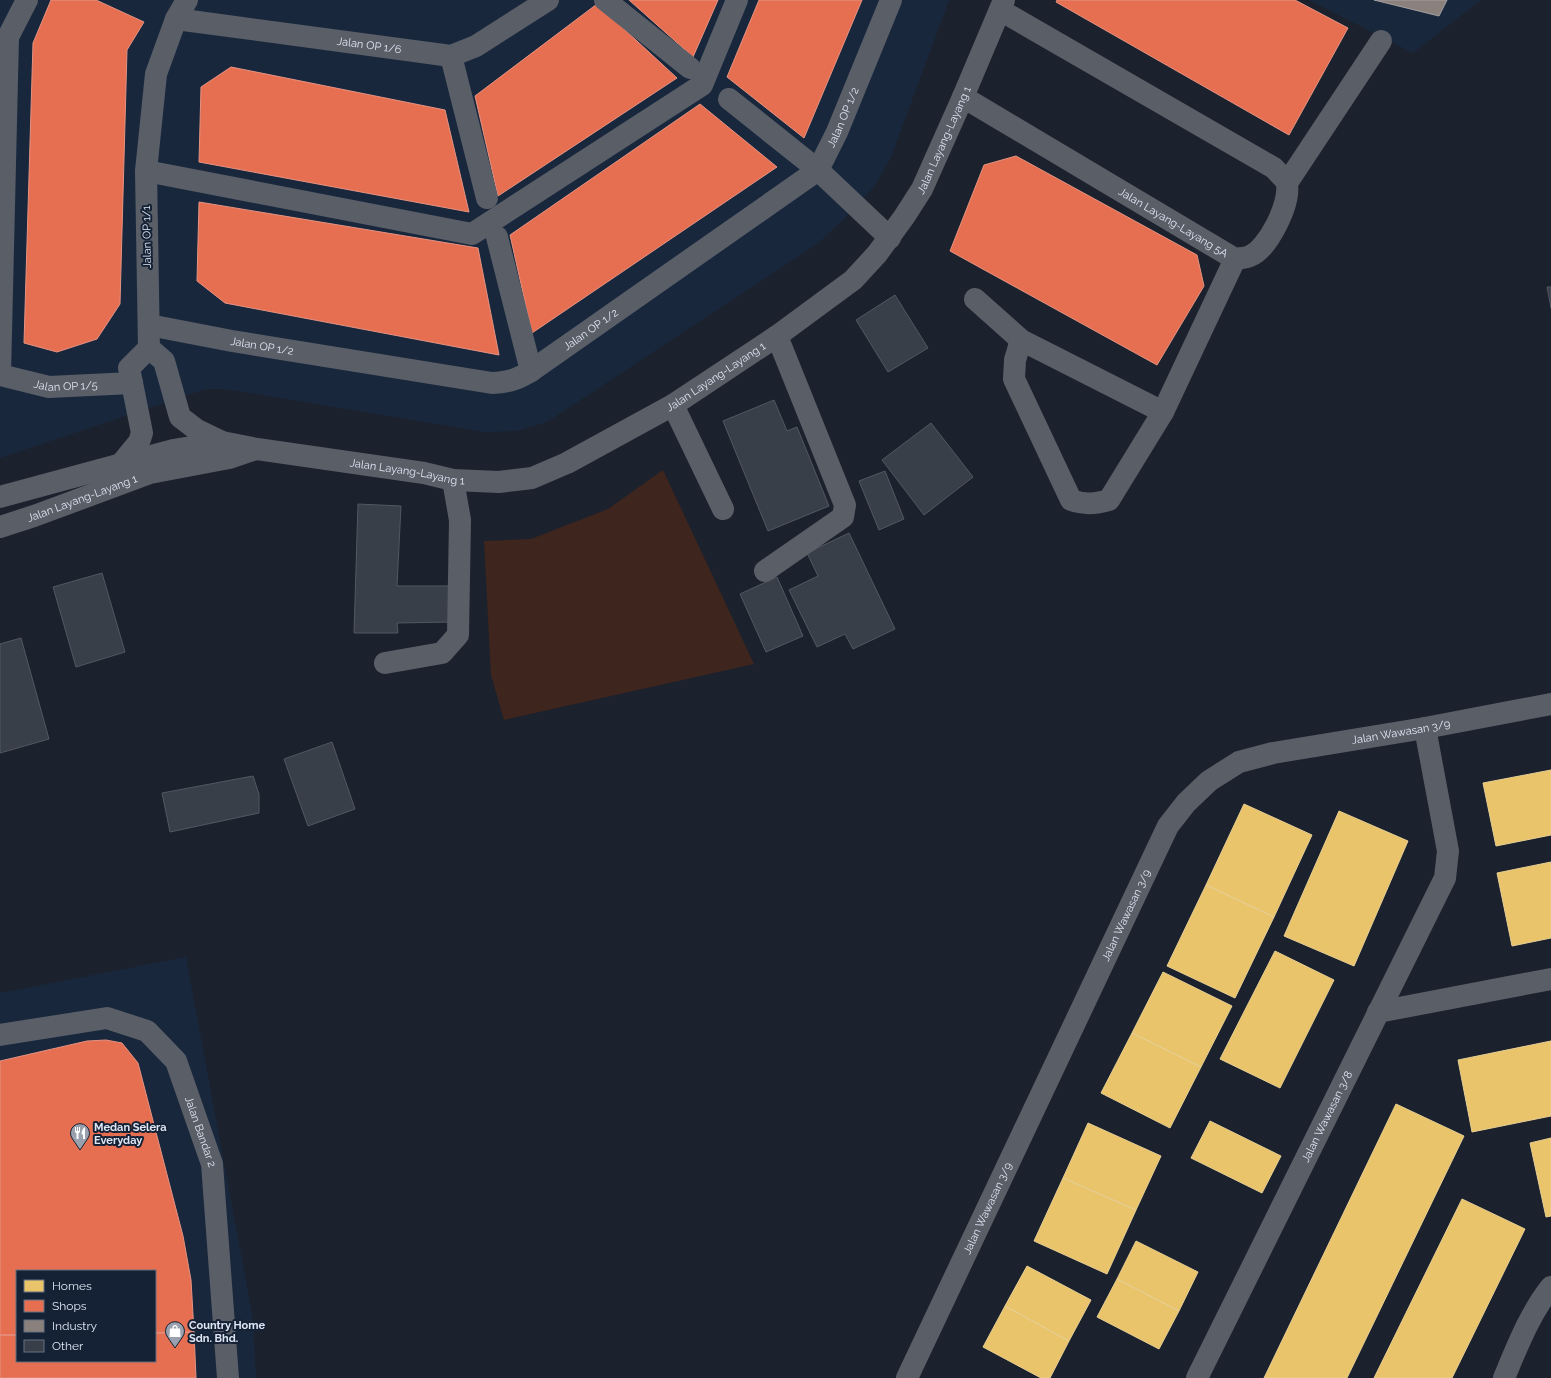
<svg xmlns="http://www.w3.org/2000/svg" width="1551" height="1378" viewBox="0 0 1551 1378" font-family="Raleway,sans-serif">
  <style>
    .built { fill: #19273d; fill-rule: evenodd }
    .green { fill: #3e251d }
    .homes { fill: #e9c46a; stroke: #e6ce93 }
    .shops { fill: #e76f51; stroke: #e49382 }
    .industry { fill: #8a817c; stroke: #a39fa0 }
    .building { fill: #393f49; stroke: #525861 }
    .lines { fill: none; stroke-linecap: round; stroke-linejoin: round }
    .minor { stroke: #595e67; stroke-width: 22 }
    .labels { text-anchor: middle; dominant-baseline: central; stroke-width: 4; stroke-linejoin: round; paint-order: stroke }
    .street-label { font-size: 11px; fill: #dee6f4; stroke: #152134 }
    .poi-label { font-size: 11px; font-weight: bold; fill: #dee6f4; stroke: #152134; text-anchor: start }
  </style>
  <rect width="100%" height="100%" fill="#1c222d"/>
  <!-- built -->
  <path class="built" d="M0 0H949L890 160 873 188 845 218 817 244 547 422 517 431 485 432 225 389H206L0 458Z
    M1309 0H1481L1413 53Z
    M186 957 253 1319 256 1378H0V993ZM17 1271H155V1361H17Z"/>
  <!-- green -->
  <path class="green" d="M663 470 754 664 504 720 491 675 484 541 531 539 608 509Z"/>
  <!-- homes -->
  <path class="homes" d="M1551 770V835L1496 846 1483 783Z
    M1244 804 1312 835 1274 917 1206 885Z
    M1339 811 1408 841 1354 966 1284 936Z
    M1551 862V938L1512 946 1497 873Z
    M1206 885 1274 917 1235 998 1167 966Z
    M1275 951 1334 980 1280 1088 1220 1059Z
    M1163 972 1232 1006 1201 1067 1132 1033Z
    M1132 1033 1201 1067 1170 1128 1101 1093Z
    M1551 1041V1116L1472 1132 1458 1060Z
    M1396 1104 1464 1136 1347 1378H1264Z
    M1210 1121 1281 1156 1262 1193 1191 1158Z
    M1088 1123 1161 1156 1136 1210 1063 1178Z
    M1551 1138V1216L1546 1217 1530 1143Z
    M1063 1178 1136 1210 1107 1274 1034 1241Z
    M1462 1199 1525 1229 1452 1378H1374Z
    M1136 1241 1198 1272 1179 1311 1117 1279Z
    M1027 1266 1091 1300 1069 1341 1005 1306Z
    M1117 1279 1179 1311 1159 1349 1097 1317Z
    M1005 1306 1069 1341 1050 1378H1041L983 1347Z"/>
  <!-- shops -->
  <path class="shops" d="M51 0H96L144 22 127 50 120 304 97 339 57 352 24 343 33 43Z
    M629 0H718L693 57Z
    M759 0H862L804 138 727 77Z
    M1057 0H1295L1348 28 1289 135 1056 2Z
    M597 4 677 78 498 196 475 96Z
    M231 67 445 110 469 212 199 162 201 87Z
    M700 104 777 167 532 333 510 235Z
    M1016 156 1197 255 1204 286 1157 365 950 251 984 165Z
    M199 202 478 248 499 355 225 303 197 281Z
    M106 1040 122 1043 138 1063 183 1236 191 1280 194 1332 155 1333V1271H17V1335H0V1061L87 1041Z
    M194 1332 196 1378H0V1335H17V1361H155V1333Z"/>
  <!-- industry -->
  <path class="industry" d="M1374 0H1447L1439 16Z"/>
  <!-- building -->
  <path class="building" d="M1547 287H1551V308Z
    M895 295 928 348 888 372 856 320Z
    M774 400 787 431 797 427 829 506 768 531 723 421Z
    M931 423 973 477 924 515 882 460Z
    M885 471 904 519 879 530 859 481Z
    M358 504 401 506 397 586H450L451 622 397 623 398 633H354Z
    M849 533 895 629 853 649 845 634 817 647 789 590 818 576 807 553Z
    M102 573 125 652 76 667 53 587Z
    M777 577 803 636 766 652 740 594Z
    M21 638 49 739 0 753V644Z
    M332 742 355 809 308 826 284 759Z
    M253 776 259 794V813L170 832 162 793Z"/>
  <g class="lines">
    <!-- minor -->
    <g class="minor">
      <path d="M605 0 690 68"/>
      <path id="s1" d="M176 19 451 56 476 46 548 0"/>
      <path d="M451 56 487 198"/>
      <path id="s2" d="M963 97 1235 259C1240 258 1246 258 1250 256 1268 249 1290 204 1287 185 1286 179 1278 173 1274 168L1000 10"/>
      <path d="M729 99 818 170 890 238"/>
      <path d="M146 171 472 234 702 85 737 0"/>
      <path d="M1287 183 1381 41"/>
      <path d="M497 237 531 371"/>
      <path d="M975 299 1021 340 1163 412"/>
      <path id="s3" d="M149 325 232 341 492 383C509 382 516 380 531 371L818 170 837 132 891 0"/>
      <path d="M1021 340 1015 360 1014 379 1071 500C1085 505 1096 504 1109 500L1163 412 1235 259"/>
      <path id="s4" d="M149 348 164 361 180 417 197 430 222 442 257 449 424 473 453 480 499 482 532 478 567 463 673 405 777 336 853 280 877 254 904 217 922 189 963 97 1004 0"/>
      <path d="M0 375 8 37 27 0"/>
      <path id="s5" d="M0 375 49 387 132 383"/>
      <path d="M673 405 723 509"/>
      <path d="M121 464 139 442 142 433 129 368 149 348 146 171 156 74 176 19 187 0"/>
      <path d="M0 497 173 450 222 442"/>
      <path id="s6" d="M0 527 34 516 150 473 229 458 256 449"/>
      <path d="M765 571 843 517 845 505 777 336"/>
      <path d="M385 663 442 653 458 635 460 520 453 480"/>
      <path d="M1378 1012 1551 979"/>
      <path id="s7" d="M0 1035 107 1018 147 1031 176 1061 212 1164 228 1378"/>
      <path id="s8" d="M907 1378 1168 826 1186 803 1209 781 1239 762 1273 753 1425 728 1551 704"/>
      <path id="s9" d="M1197 1378 1445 878 1448 851 1425 728"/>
      <path d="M1504 1378C1517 1347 1530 1313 1551 1287"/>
    </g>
  </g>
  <!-- icons -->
  <defs>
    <symbol id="restaurant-pin" viewBox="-11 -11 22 30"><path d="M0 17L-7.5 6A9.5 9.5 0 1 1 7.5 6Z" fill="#9aa1ae" stroke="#152134"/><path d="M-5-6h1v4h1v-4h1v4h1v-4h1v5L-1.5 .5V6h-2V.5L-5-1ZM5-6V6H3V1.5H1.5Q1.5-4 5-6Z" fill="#fff"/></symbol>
    <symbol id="shop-pin" viewBox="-11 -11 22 30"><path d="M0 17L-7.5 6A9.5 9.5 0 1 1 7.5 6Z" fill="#9aa1ae" stroke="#152134"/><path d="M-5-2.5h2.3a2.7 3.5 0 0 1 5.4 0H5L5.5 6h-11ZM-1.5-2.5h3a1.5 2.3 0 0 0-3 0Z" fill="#fff"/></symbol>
  </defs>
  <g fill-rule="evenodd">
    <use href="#restaurant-pin" x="69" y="1122" width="22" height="30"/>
    <use href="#shop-pin" x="164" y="1320" width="22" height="30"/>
  </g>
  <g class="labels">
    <!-- street labels -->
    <g class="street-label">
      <text stroke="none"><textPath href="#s1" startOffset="195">Jalan OP 1/6</textPath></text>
      <text stroke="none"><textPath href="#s3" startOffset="798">Jalan OP 1/2</textPath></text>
      <text stroke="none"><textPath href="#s4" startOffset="987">Jalan Layang-Layang 1</textPath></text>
      <text stroke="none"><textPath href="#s2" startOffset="245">Jalan Layang-Layang 5A</textPath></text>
      <text transform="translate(147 237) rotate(-91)">Jalan OP 1/1</text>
      <text stroke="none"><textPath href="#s3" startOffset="462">Jalan OP 1/2</textPath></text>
      <text stroke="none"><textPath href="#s3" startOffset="115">Jalan OP 1/2</textPath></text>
      <text stroke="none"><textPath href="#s4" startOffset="651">Jalan Layang-Layang 1</textPath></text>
      <text stroke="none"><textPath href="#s5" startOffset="67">Jalan OP 1/5</textPath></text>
      <text stroke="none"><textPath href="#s4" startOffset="315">Jalan Layang-Layang 1</textPath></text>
      <text stroke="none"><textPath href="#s6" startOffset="87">Jalan Layang-Layang 1</textPath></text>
      <text stroke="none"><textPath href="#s8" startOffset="872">Jalan Wawasan 3/9</textPath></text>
      <text stroke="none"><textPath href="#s8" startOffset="512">Jalan Wawasan 3/9</textPath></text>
      <text stroke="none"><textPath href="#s9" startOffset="292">Jalan Wawasan 3/8</textPath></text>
      <text stroke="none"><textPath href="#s7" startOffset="267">Jalan Bandar 2</textPath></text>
      <text stroke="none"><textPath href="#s8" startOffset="188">Jalan Wawasan 3/9</textPath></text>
    </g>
    <!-- poi labels -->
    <g class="poi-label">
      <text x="94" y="1127">Medan Selera<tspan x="94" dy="13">Everyday</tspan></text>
      <text x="189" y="1325">Country Home<tspan x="189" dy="13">Sdn. Bhd.</tspan></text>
    </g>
  </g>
  <!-- legend -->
  <rect x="16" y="1270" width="140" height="92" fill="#152134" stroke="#657081"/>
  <rect x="24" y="1280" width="20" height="12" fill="#e9c46a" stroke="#657081"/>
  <text x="52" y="1290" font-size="12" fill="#dee6f4">Homes</text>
  <rect x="24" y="1300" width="20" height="12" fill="#e76f51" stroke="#657081"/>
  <text x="52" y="1310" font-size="12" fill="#dee6f4">Shops</text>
  <rect x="24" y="1320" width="20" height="12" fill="#8a817c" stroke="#657081"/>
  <text x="52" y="1330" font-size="12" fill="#dee6f4">Industry</text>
  <rect x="24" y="1340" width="20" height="12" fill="#393f49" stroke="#657081"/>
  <text x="52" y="1350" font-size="12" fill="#dee6f4">Other</text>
</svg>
